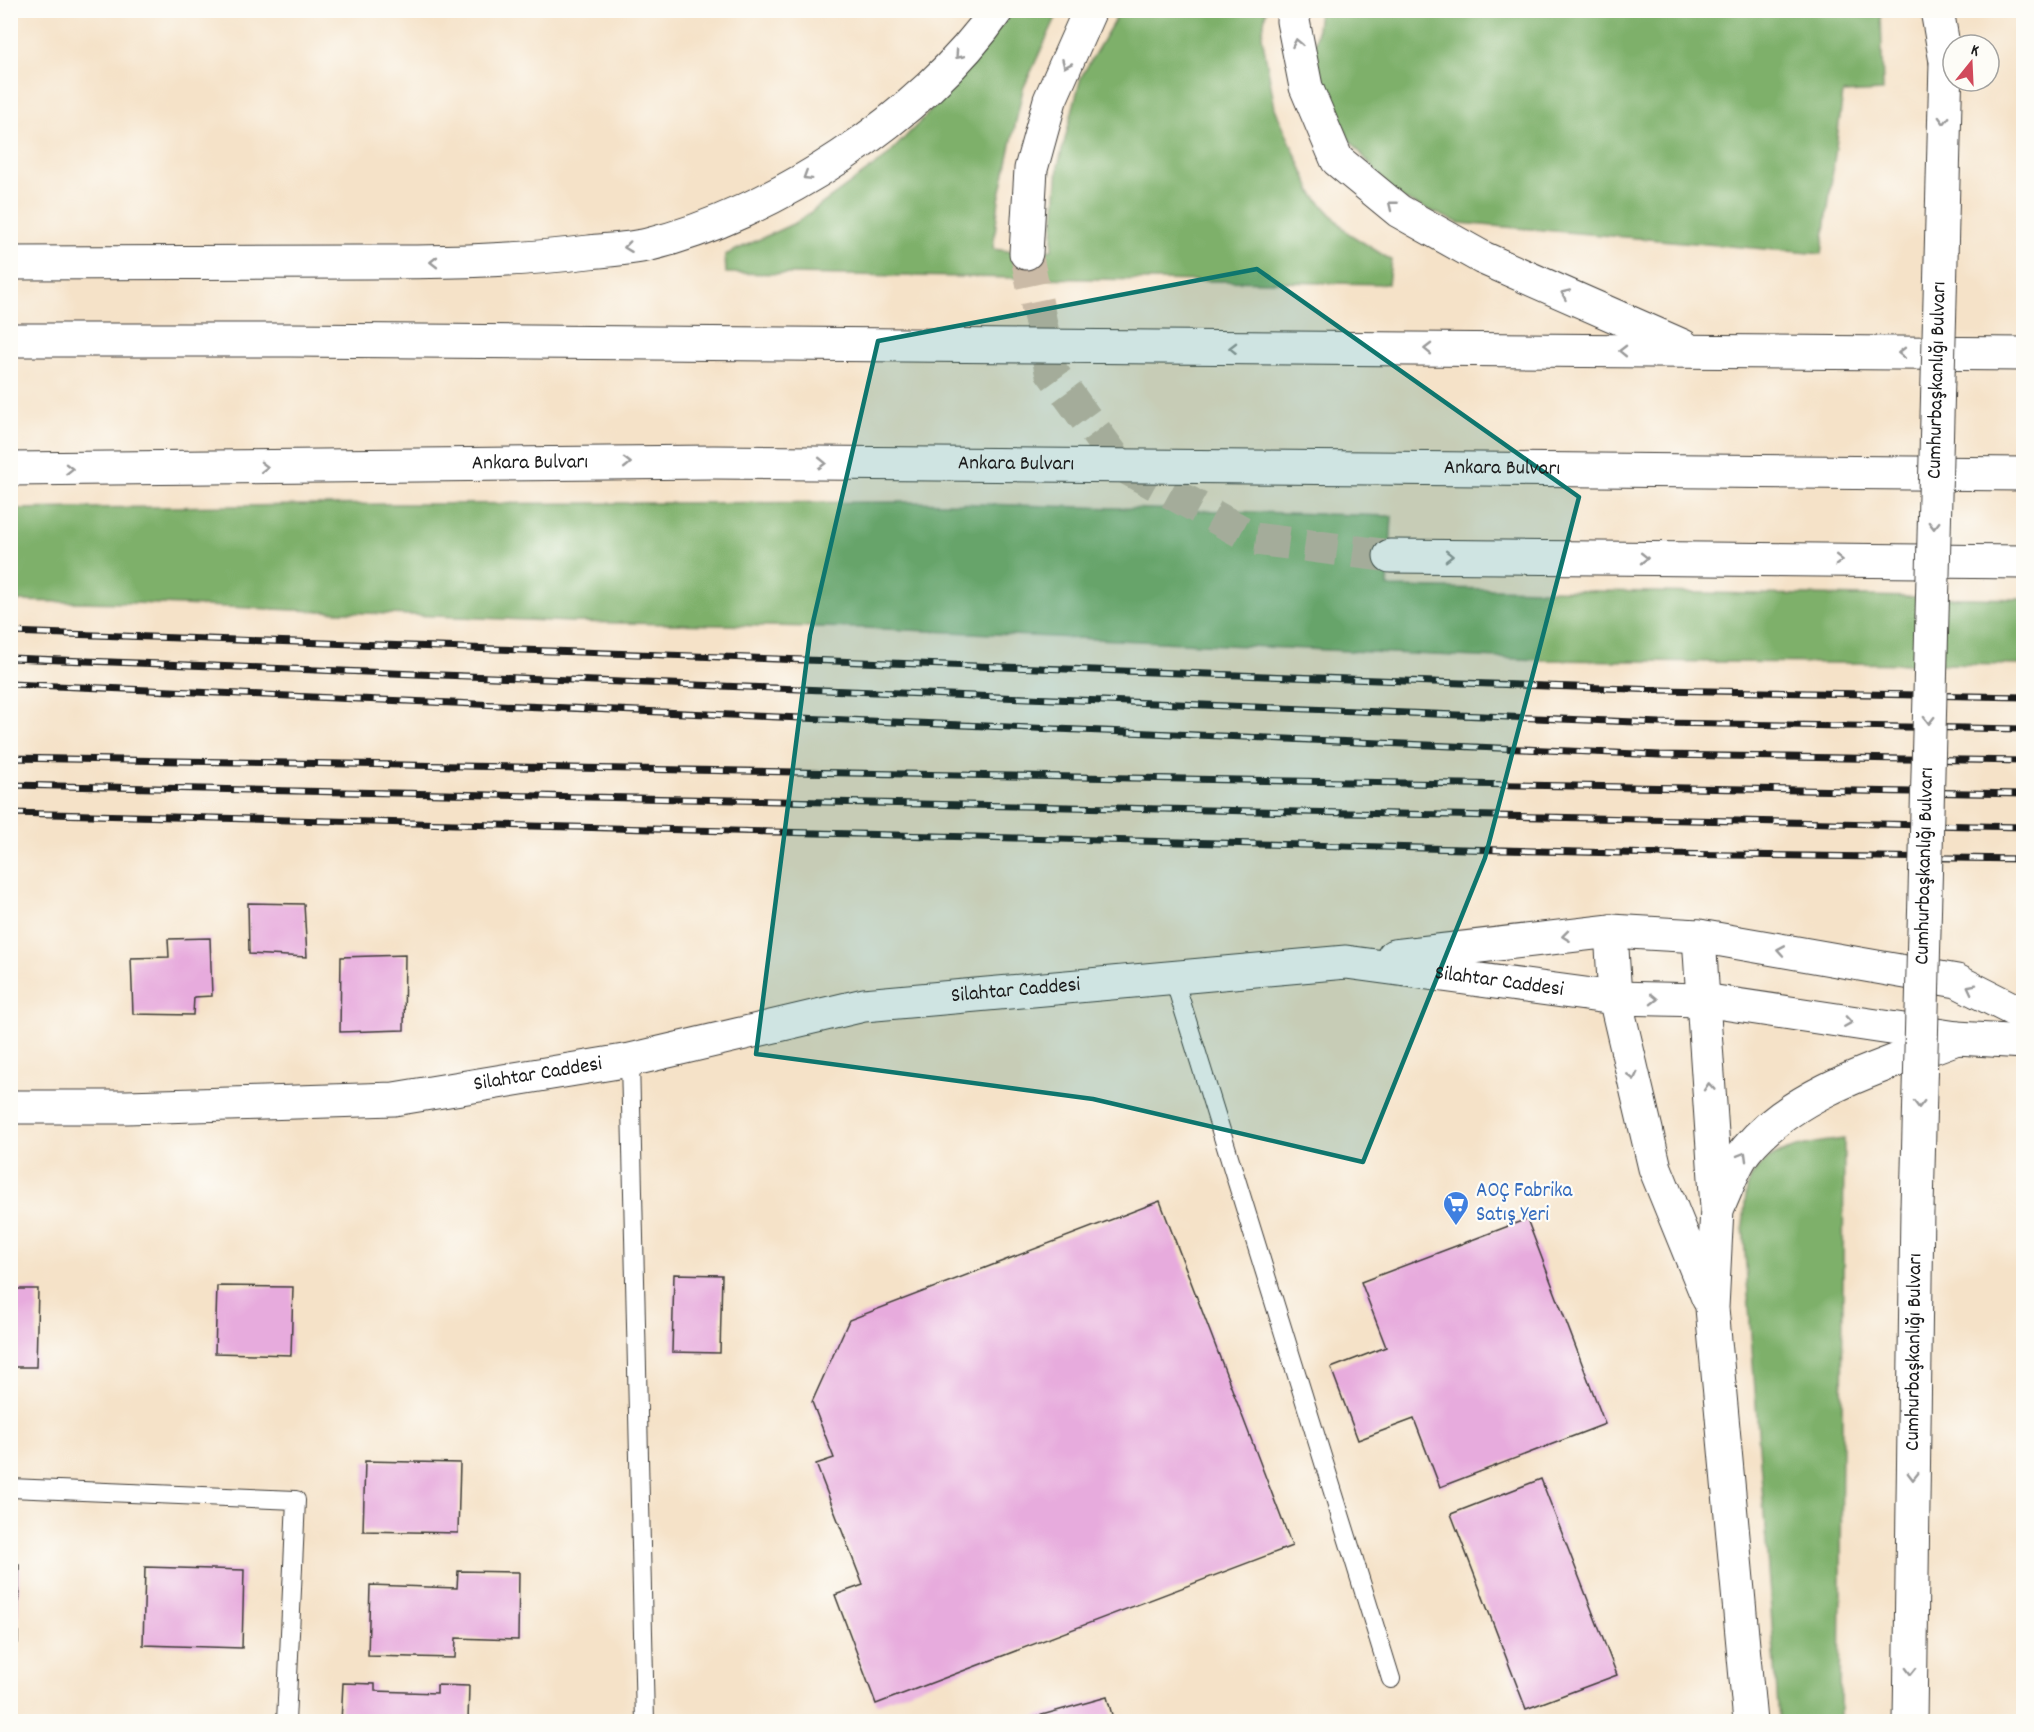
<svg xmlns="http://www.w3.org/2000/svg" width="2034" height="1732" viewBox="0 0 2034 1732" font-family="Dekko,sans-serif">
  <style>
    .forest { fill: #7eb06b; stroke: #4d6644; stroke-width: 1.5 }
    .building { fill: #e7abdd }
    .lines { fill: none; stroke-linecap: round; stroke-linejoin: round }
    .primary-tunnel { stroke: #cabaa6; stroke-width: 33; stroke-dasharray: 33 16; stroke-linecap: butt }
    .lane-casing { stroke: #3d3a36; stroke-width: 20 }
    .secondary-casing { stroke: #3d3a36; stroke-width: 35 }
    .primary-casing { stroke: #3d3a36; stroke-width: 35 }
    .lane { stroke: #fff; stroke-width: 18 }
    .secondary { stroke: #fff; stroke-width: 33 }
    .primary { stroke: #fff; stroke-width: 33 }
    .rail-casing { stroke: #1c1c1c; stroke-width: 7 }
    .rail { stroke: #fdfcf7; stroke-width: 4.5; stroke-dasharray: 14; stroke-linecap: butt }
    .primary-bridge-casing { stroke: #3d3a36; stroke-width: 35; stroke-linecap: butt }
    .primary-bridge { stroke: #fff; stroke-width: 33 }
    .oneway { stroke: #999 }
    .marked { fill: #0f766e; fill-opacity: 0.2; stroke: #0f766e; stroke-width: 4.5; stroke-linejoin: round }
    .labels { text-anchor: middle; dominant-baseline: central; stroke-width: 4.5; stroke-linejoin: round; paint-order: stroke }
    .street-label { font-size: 21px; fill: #1c1c1c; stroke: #fdfcf7 }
    .shop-label { font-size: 21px; fill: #366cbe; stroke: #fdfcf7; text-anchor: start }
  </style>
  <rect width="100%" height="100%" fill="#fdfcf7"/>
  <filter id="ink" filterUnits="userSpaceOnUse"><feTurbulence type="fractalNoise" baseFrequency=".0167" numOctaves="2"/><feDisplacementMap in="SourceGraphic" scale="12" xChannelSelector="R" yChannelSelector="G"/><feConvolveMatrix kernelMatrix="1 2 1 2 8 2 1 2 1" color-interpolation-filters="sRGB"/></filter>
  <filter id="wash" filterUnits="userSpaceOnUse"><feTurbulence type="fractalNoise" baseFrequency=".008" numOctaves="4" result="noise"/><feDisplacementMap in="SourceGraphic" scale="24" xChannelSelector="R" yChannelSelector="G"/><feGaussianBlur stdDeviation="1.35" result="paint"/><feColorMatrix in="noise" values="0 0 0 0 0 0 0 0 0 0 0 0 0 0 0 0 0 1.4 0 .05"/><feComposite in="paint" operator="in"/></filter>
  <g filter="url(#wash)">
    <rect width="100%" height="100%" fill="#f5e2c8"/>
    <!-- forest -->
    <path class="forest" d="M1014 10 1059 11 1023 89 999 200 993 249 1026 253 1052 250 1058 166 1081 77 1120 11 1266 10 1262 36 1275 108 1313 194 1348 233 1391 260 1388 284 726 273 725 255 797 222 885 158 941 100Z
      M1319 11H1881L1883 91 1843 93 1822 254 1459 223 1396 196 1348 138 1314 57Z
      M913 502 1392 516 1388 587 2023 599 2024 665 1541 660 864 628 572 622 135 603 11 601V509L387 504Z
      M1844 1139 1840 1721H1779L1743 1225C1745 1212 1744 1195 1749 1182 1762 1148 1813 1143 1844 1139Z"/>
    <g id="blocks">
      <!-- building -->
      <path class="building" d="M248 903 304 904 307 957 249 954Z
        M210 938 212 996 194 997 193 1015 133 1014 131 958 169 957 168 939Z
        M405 955 404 1030 340 1032 341 957Z
        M1160 1201 1292 1546 876 1704 835 1595 863 1585 816 1464 834 1458 812 1402 849 1320Z
        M1527 1219 1605 1424 1440 1487 1414 1419 1358 1440 1331 1368 1386 1347 1361 1282Z
        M674 1274 722 1275 720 1353 672 1352Z
        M217 1286 293 1287 291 1355 215 1353Z
        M10 1289H38L36 1367H10Z
        M365 1461 460 1463 458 1533 363 1531Z
        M1541 1479 1617 1675 1526 1709 1451 1514Z
        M10 1565H19L18 1643 10 1642Z
        M145 1567 244 1570 242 1648 143 1645Z
        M458 1571 519 1572 518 1640 456 1638 455 1658 368 1656 370 1585 457 1588Z
        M343 1683 375 1684V1691L437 1693V1685L469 1686 468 1722H341Z
        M1107 1697 1114 1722H1020V1721Z"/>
    </g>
  </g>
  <g filter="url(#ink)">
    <use href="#blocks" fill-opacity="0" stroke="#3d3a36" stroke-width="1.5"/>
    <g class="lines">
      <!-- primary-tunnel -->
      <path class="primary-tunnel" d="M1026 253 1051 371 1119 464 1255 539 1390 556"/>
      <defs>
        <path id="lane" d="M1174 979 1391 1679
          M630 1060 645 1722
          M10 1488 296 1500 286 1722"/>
        <g id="secondary">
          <path d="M1611 931 1615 998"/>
          <path d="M1699 936 1703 1000"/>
          <path d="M1394 956 1611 931 1699 936 1957 981 2024 1015"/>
          <path id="s1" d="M10 1107H127L394 1099 630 1060 864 1005 1346 962 1615 998 1703 1000 1957 1038 2024 1042"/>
        </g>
        <g id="primary">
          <path d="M1294 10 1293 21 1306 87 1337 160 1399 211 1483 258 1683 346"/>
          <path d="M1937 10 1946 62"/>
          <path d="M1026 253 1031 169 1050 100 1090 10"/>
          <path d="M10 263C130 263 250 262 370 262 443 262 516 261 589 252 608 250 629 249 647 245 772 215 924 116 997 10"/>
          <path d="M10 340H290L2024 354"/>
          <path id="s2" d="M10 469 713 462 2024 474"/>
          <path d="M1390 556 2024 562"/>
          <path d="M1615 998 1655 1168 1708 1298"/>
          <path d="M1703 1000 1717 1208 1712 1308 1750 1722"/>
          <path d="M1718 1207C1727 1189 1734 1164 1747 1149 1796 1090 1887 1065 1957 1038"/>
          <path id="s3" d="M1910 1722 1917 1208"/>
        </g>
      </defs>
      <!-- lane casing -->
      <use href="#lane" class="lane-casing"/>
      <!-- secondary casing -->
      <use href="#secondary" class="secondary-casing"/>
      <!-- primary casing -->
      <use href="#primary" class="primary-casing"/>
      <!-- lane -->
      <use href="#lane" class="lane"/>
      <!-- secondary -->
      <use href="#secondary" class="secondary"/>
      <!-- primary -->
      <use href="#primary" class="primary"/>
      <defs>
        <path id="rail" d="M10 632 1660 690 2024 697
          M10 658 1660 723 2024 729
          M10 684 1660 755 2024 761
          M10 758 2024 794
          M10 785 2024 827
          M10 813 1661 854 2024 859"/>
      </defs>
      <!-- rail casing -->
      <use href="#rail" class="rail-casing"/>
      <!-- rail -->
      <use href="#rail" class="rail"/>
      <defs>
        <g id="primary-bridge">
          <path id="s4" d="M1917 1208 1946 62"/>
        </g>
      </defs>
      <!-- primary-bridge casing -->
      <use href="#primary-bridge" class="primary-bridge-casing"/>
      <!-- primary-bridge -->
      <use href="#primary-bridge" class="primary-bridge"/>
    </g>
    <!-- one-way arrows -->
    <defs><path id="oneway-chevron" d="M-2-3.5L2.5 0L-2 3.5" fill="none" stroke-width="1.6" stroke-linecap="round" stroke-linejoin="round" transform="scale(1.5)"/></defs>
    <g class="oneway">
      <use href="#oneway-chevron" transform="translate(1297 43) rotate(-101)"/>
      <use href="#oneway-chevron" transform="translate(959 55) rotate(132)"/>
      <use href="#oneway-chevron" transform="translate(1066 64) rotate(114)"/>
      <use href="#oneway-chevron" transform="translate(1944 120) rotate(91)"/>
      <use href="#oneway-chevron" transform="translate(807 176) rotate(148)"/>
      <use href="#oneway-chevron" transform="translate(1392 205) rotate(-141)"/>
      <use href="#oneway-chevron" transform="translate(628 247) rotate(173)"/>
      <use href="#oneway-chevron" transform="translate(434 262) rotate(180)"/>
      <use href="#oneway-chevron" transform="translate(1565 294) rotate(-156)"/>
      <use href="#oneway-chevron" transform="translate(1233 348) rotate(-179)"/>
      <use href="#oneway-chevron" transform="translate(1428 349) rotate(-179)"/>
      <use href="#oneway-chevron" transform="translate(1623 351) rotate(-179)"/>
      <use href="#oneway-chevron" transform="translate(1902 353) rotate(-180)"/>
      <use href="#oneway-chevron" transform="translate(627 463) rotate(-1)"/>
      <use href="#oneway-chevron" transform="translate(822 463) rotate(1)"/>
      <use href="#oneway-chevron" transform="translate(264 467) rotate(-1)"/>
      <use href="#oneway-chevron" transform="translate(69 469) rotate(-1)"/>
      <use href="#oneway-chevron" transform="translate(1934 525) rotate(91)"/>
      <use href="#oneway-chevron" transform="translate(1449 556) rotate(1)"/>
      <use href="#oneway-chevron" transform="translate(1644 558) rotate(1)"/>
      <use href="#oneway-chevron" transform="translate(1839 560) rotate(1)"/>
      <use href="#oneway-chevron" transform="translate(1929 720) rotate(91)"/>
      <use href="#oneway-chevron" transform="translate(1566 936) rotate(173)"/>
      <use href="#oneway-chevron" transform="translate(1781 950) rotate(-170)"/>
      <use href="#oneway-chevron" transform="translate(1971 988) rotate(-153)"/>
      <use href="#oneway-chevron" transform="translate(1654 999) rotate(1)"/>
      <use href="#oneway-chevron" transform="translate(1848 1022) rotate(9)"/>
      <use href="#oneway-chevron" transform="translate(1633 1076) rotate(77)"/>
      <use href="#oneway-chevron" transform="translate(1709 1087) rotate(-94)"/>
      <use href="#oneway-chevron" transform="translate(1919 1104) rotate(91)"/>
      <use href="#oneway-chevron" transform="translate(1743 1156) rotate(-60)"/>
      <use href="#oneway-chevron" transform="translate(1913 1476) rotate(91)"/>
      <use href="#oneway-chevron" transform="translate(1911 1671) rotate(91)"/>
    </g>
  </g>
  <!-- marked area -->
  <path class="marked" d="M1257 269 1579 497 1485 858 1363 1162 1093 1099 756 1054 810 635 878 341Z"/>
  <!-- icons -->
  <defs>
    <symbol id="supermarket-pin" viewBox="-11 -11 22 30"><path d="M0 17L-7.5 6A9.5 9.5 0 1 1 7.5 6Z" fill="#3f7fe0" stroke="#fdfcf7"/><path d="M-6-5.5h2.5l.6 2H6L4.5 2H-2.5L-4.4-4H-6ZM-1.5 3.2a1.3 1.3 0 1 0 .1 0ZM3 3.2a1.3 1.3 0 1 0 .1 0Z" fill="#fff"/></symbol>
  </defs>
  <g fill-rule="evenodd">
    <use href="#supermarket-pin" x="1441" y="1189" width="30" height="40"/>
  </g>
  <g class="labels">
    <!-- street labels -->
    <g class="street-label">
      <text stroke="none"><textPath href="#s4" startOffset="828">Cumhurbaşkanlığı Bulvarı</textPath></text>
      <text stroke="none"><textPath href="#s2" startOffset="520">Ankara Bulvarı</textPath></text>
      <text stroke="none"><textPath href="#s2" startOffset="1006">Ankara Bulvarı</textPath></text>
      <text stroke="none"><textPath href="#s2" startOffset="1492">Ankara Bulvarı</textPath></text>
      <text stroke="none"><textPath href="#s4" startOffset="342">Cumhurbaşkanlığı Bulvarı</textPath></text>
      <text stroke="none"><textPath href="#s1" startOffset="1502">Silahtar Caddesi</textPath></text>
      <text stroke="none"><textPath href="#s1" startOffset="1016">Silahtar Caddesi</textPath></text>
      <text stroke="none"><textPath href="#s1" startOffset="530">Silahtar Caddesi</textPath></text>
      <text stroke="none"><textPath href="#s3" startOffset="370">Cumhurbaşkanlığı Bulvarı</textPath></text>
    </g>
    <!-- shop labels -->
    <g class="shop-label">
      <text x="1476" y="1192">AOÇ Fabrika<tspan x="1476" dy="24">Satış Yeri</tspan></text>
    </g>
  </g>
  <!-- margin -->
  <rect width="2034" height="1732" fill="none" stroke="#fdfcf7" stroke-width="36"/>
  <!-- north arrow -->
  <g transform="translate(1971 63) rotate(18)"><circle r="28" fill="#fdfcf7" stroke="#a3a29f" stroke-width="1.5"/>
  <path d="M0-4.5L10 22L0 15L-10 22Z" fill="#d1495b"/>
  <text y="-9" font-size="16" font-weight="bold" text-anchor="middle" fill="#1c1c1c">K</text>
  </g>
</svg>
